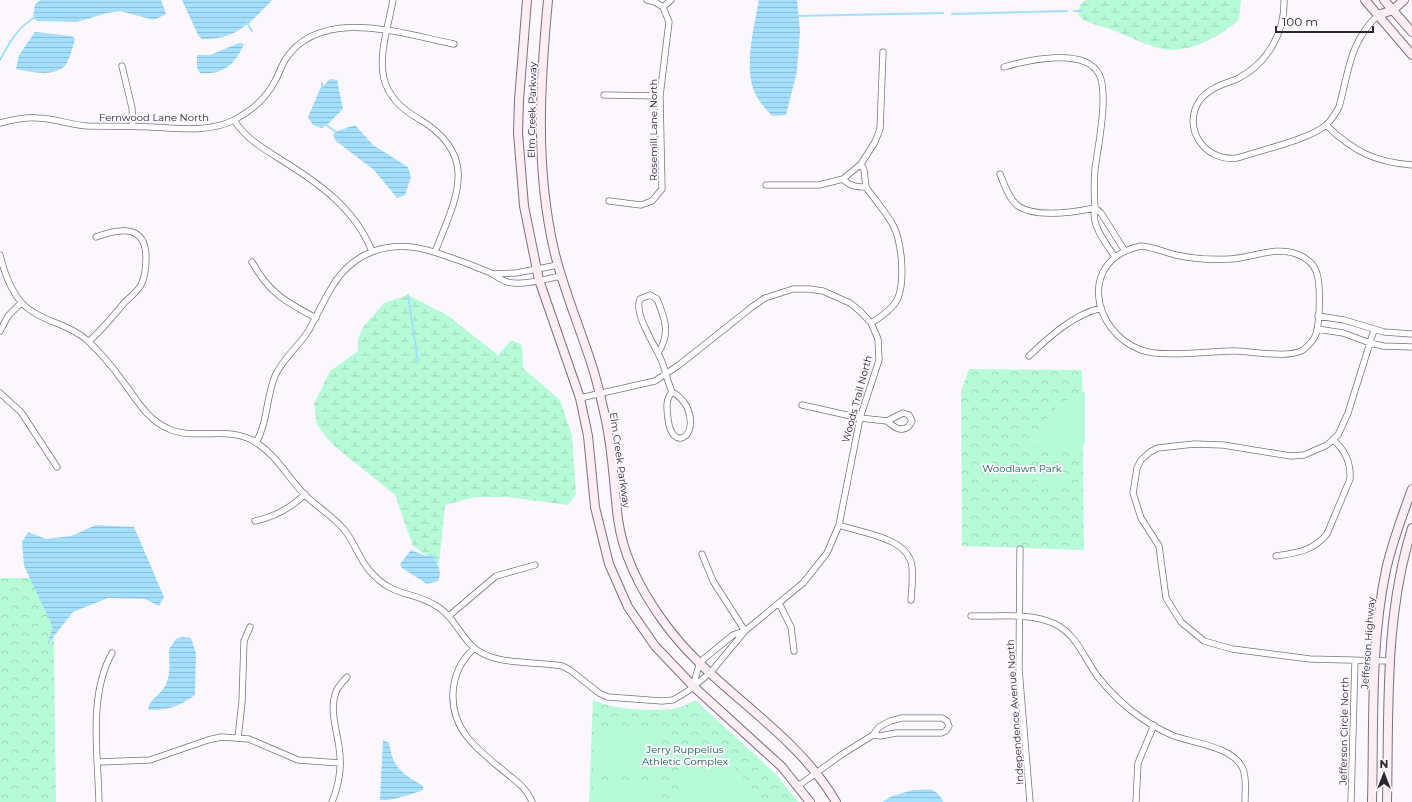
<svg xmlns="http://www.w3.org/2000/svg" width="1412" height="802" viewBox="0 0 1412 802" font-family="Montserrat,sans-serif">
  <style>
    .wetland { fill: url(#wetland-marsh) }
    .park { fill: url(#park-crowns) }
    .pitch { fill: #b7fad8 }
    .water { fill: url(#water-rules) }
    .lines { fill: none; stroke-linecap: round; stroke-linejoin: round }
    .stream { stroke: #a4dffd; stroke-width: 2 }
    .street-casing { stroke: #7a727e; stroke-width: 7 }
    .secondary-casing { stroke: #7a727e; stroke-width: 10 }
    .street { stroke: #fff; stroke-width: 5.5 }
    .secondary { stroke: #fceef2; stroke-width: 8 }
    .labels { text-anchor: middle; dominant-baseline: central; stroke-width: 3.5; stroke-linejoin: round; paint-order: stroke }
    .street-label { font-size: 10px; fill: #2c292d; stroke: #fcf7ff }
    .park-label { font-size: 10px; fill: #126546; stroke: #fcf7ff }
  </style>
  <defs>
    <pattern id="wetland-marsh" width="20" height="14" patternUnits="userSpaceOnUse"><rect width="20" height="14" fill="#b7fad8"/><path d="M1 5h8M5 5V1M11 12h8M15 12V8" fill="none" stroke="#9ed6ba"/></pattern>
    <pattern id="park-crowns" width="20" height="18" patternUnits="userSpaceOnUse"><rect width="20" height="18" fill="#b7fad8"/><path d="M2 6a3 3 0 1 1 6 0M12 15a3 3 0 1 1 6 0" fill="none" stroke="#9ed6ba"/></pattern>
    <pattern id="water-rules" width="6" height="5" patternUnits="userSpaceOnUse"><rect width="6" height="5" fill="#a4dffd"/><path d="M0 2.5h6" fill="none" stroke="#8dbfd9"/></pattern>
  </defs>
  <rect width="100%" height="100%" fill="#fcf7ff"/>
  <!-- wetland -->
  <path class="wetland" d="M1087 0H1241L1239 20C1219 36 1197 50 1170 50 1154 49 1128 36 1112 30 1101 25 1088 25 1079 16 1079 8 1078 3 1087 0Z
    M408 295 447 315 498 355 511 340 522 345 523 368 560 400 572 435 576 494 568 505 506 497H475L445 505 439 564 413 546 395 495 333 445 317 425 314 404 330 371 358 351V339L364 326 384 303Z"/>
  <!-- park -->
  <path class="park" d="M969 369 1082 370 1084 550 962 546 961 391Z
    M0 578H53L56 802H0Z
    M593 699C609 710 652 711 672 709 680 708 688 704 695 700L777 775 798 802H589Z"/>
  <!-- pitch -->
  <path class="pitch" d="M1085 391V443L1079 448 1031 446C1044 416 1056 405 1085 391Z
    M1038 461 1059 463 1057 490 1037 489Z
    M594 728 661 729 660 774 593 773Z
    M680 744 703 745 725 756 746 782 749 802H680Z
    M593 781 660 782V802H593Z"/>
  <!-- water -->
  <path class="water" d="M41 0H161L166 14 154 20 120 11 107 13 77 22 37 21 33 18 35 4Z
    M182 0H272C250 23 236 40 202 39L198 35Z
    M759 0H797L800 31 797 71 786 115 772 116C767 110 761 104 757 97 742 72 754 27 759 0Z
    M35 32 72 36 75 39C73 46 71 54 68 61 60 79 31 72 16 69L19 55Z
    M239 43 244 44C235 65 223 75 200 73L197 68V55H210Z
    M330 79 337 80 343 109 328 124 322 128 313 125 308 117 320 89Z
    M355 125 373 145 408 167 411 177 405 195 397 198 374 170 336 141 333 135 335 132Z
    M96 525 134 527 164 597 159 606 145 599 108 598 73 612 47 645 53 627 24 566 22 542 28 532 46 539 71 536Z
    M411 550 426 556 432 554C437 564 443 570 438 581L427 584 402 568 400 564Z
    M182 637 191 638 196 653 195 695C178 707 169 710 148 710 149 699 162 694 166 684 171 673 169 661 169 649L176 639Z
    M383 740 389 743C394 770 401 772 423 786V790C413 794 388 802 380 800Z
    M913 790C928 790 936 786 943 802H882L892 796Z"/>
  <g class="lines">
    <!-- stream -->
    <path class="stream" d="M1074 11H1082
      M952 14 1067 11
      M795 16 943 13
      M247 23 252 31
      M0 60C9 43 18 27 35 17
      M322 83V88
      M325 124 336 132
      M408 295 418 362"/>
    <defs>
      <path id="street" d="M393 0C389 24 378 54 384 79 389 98 403 110 419 119 481 156 456 198 435 252
        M1284 0C1285 33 1267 64 1237 79 1224 84 1209 88 1200 100 1181 127 1204 162 1237 158 1258 151 1311 139 1326 125 1332 120 1335 114 1339 107 1349 71 1349 43 1378 15
        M663 7 671 0
        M122 66 132 108 133 126
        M1004 67C1028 60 1085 47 1099 74 1109 93 1098 147 1095 169 1094 182 1094 195 1095 208 1090 224 1107 245 1115 257
        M604 95 660 96
        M234 120C246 139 264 149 283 161 320 184 355 209 372 251
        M0 123C12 120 25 117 37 118 54 118 70 125 87 126 108 126 129 126 150 127 177 128 209 133 234 120 251 111 266 99 275 81 279 74 281 67 285 60 320 5 403 34 454 44
        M1326 125C1353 151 1374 162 1412 165
        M861 164 875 142 880 129 883 52
        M861 164 864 170 866 187C856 187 849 186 843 179Z
        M1000 174C1004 184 1009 199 1018 206 1036 218 1075 212 1095 208
        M766 185H819L843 179
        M866 187C875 200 886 212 893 225 902 242 905 280 898 298 893 309 881 317 871 323
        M609 201 641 205 652 201 662 189 660 96 669 22 663 7 655 2 647 0
        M1095 208 1101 213 1125 251
        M1141 246C1153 247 1164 252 1176 255 1194 259 1212 260 1230 259 1252 258 1277 245 1299 255 1306 258 1313 263 1316 271 1321 282 1320 321 1316 334 1314 340 1308 346 1303 350 1288 359 1252 351 1234 351 1210 351 1162 358 1141 350 1091 331 1078 259 1141 246Z
        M0 255C4 272 10 289 21 302 39 322 69 323 88 341 101 353 114 369 124 383 137 400 147 419 167 428 194 442 229 424 257 443 278 457 288 478 305 495 318 508 335 517 346 532 355 544 359 558 369 570 392 597 407 590 433 604 453 614 458 633 473 647 494 666 535 661 562 666L570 670 599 693 608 697 662 701 673 700 688 691 711 672 745 631 803 583 827 553 839 525 860 418 879 360 878 339 871 323 861 312 850 303 823 291 809 289H793L765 298 752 307 679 365 655 381 580 398
        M252 262C269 293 286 302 316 318
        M492 274 516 273 558 265
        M1318 316 1344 320 1384 332 1412 334
        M1317 329 1343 333 1370 343 1383 346 1412 347
        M1374 330 1348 413 1338 435 1327 445 1304 455 1291 456 1223 445 1194 444 1158 448 1150 452 1141 460 1137 468 1133 493 1141 518 1159 546 1166 598 1181 622 1204 641 1232 649 1310 659 1388 661
        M0 331 8 316 21 303
        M89 341C102 330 113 316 124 303 129 298 137 292 141 285 145 277 146 267 146 258 146 224 120 228 96 237
        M658 353C671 333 665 319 657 299L650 295 640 299C633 314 657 348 662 362 666 372 668 383 672 392 679 395 683 400 687 407 700 437 672 453 668 419 667 410 665 400 672 392
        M1029 356C1050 336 1073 315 1101 308
        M0 393 21 412 57 467
        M802 405 860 418 887 421 903 413 909 415 912 421 909 426C901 433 894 427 887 421
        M256 443C268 421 266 398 275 376 283 358 299 346 309 330 316 317 322 304 329 292 351 251 390 238 434 252 453 258 472 265 491 273 496 276 501 280 507 282 523 286 545 279 561 276
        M255 521C274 517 291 508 305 494
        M839 525C861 533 909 537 912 567 913 578 912 589 911 600
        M1020 549 1019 669 1030 802
        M702 554 713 581 745 631
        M1276 556C1297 553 1313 551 1327 534L1350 479C1351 462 1345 451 1333 439
        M779 603 791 627 794 651
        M450 615 496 576 535 565
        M971 616C997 617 1030 612 1055 624 1077 635 1084 658 1098 677 1110 692 1124 706 1140 717 1150 724 1162 731 1174 736 1194 743 1234 747 1243 769 1247 779 1245 791 1245 802
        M474 648C461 661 454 674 453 693 451 734 483 753 511 777 520 784 528 791 532 802
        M693 686 700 662 733 635 744 631
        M238 738 242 702 244 641 250 627
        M99 762 150 760 208 740 221 737 249 739 298 760 340 763
        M798 786 841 755 873 735 879 727 890 721 902 718H942L947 721 949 726 946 731 941 733H896L880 736 873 735
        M99 802C98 754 88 696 112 653
        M332 802C339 785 342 765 339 747 337 730 329 710 336 692 337 687 343 682 347 677
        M1136 802 1138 763 1154 725
        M1351 802 1355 661"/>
      <path id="secondary" d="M527 0 519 100 518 133 524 206 539 280 580 398 588 436 595 507 609 564 628 607 655 646 693 686 782 767 810 802
        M548 0C540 84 535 167 554 250 562 284 575 315 586 348 595 372 601 397 606 421 613 454 614 487 618 519 623 556 642 592 663 621 711 689 793 728 836 802
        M1365 0 1412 55
        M1384 0 1412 32
        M1378 15 1393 10 1404 0
        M1372 802C1374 725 1370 646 1386 570 1392 543 1402 516 1412 489
        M1387 802C1389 709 1384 618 1412 528"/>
    </defs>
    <!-- street casing -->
    <use href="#street" class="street-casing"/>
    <!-- secondary casing -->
    <use href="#secondary" class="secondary-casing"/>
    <!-- street -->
    <use href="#street" class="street"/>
    <!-- secondary -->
    <use href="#secondary" class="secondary"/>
  </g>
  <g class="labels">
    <!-- street labels -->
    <g class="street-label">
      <text transform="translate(532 110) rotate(-89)">Elm Creek Parkway</text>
      <text x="154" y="117">Fernwood Lane North</text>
      <text transform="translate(653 130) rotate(-90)">Rosemill Lane North</text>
      <text transform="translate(857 399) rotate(-75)">Woods Trail North</text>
      <text transform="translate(620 460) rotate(82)">Elm Creek Parkway</text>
      <text transform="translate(1368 643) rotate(-86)">Jefferson Highway</text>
      <text transform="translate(1015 712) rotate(-94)">Independence Avenue North</text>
      <text transform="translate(1344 731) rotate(-89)">Jefferson Circle North</text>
    </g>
    <!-- park labels -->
    <g class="park-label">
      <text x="1022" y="468">Woodlawn Park</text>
      <text x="685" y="749">Jerry Ruppelius<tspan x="685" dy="12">Athletic Complex</tspan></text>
    </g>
  </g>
  <!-- north arrow -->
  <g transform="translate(1384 774)" stroke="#fcf7ff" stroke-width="3" paint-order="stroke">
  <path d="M0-3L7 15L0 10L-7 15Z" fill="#2c292d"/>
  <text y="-6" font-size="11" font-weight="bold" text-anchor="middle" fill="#2c292d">N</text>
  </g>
  <!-- scale -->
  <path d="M1276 26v6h97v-6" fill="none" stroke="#2c292d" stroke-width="2"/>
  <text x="1282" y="26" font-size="12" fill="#2c292d" stroke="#fcf7ff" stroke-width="3" paint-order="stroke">100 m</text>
</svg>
